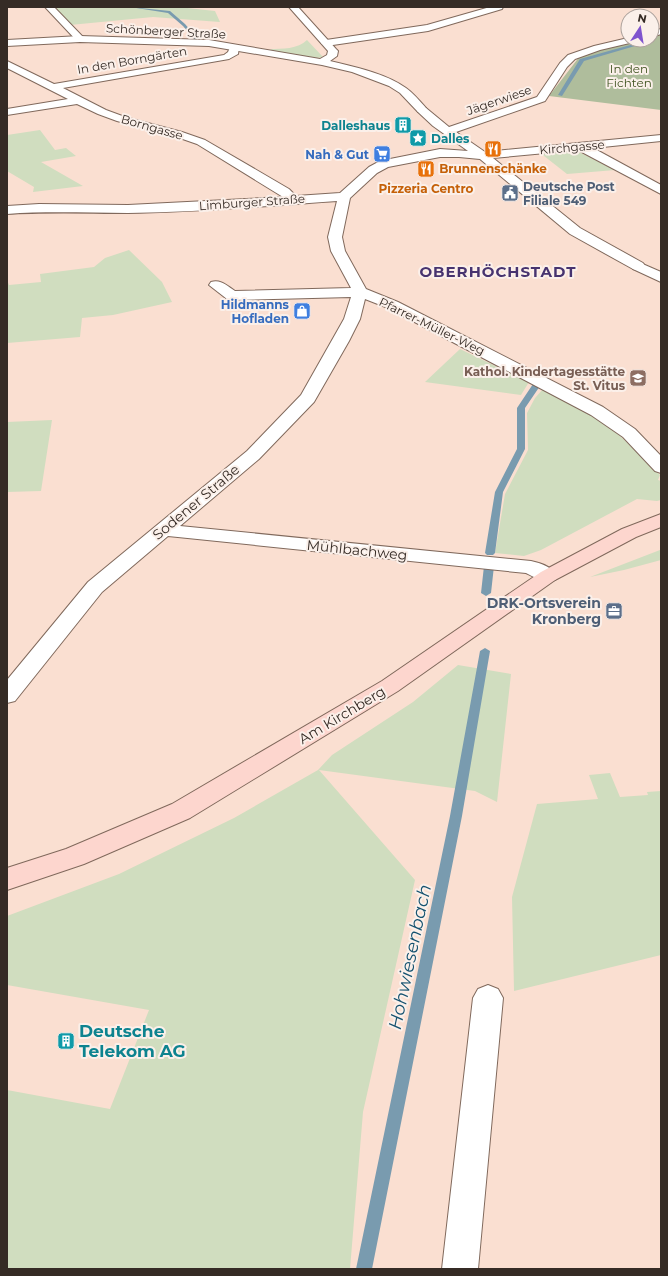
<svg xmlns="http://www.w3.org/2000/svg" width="668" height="1276" viewBox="0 0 668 1276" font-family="Montserrat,sans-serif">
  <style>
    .green { fill: #d0ddbf }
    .forest { fill: #afbd9c }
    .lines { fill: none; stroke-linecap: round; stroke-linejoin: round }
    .stream { fill: #799baf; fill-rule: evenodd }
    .minor-casing { stroke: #80695c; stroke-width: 2 }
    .tertiary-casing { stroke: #80695c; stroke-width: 2 }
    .secondary-casing { stroke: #80695c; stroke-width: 2 }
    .minor { fill: #fff; fill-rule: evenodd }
    .tertiary { fill: #fff; fill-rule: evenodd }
    .secondary { fill: #fdd6ce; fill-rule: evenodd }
    .labels { text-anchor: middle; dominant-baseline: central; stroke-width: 4; stroke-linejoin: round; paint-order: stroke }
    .far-street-label { font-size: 12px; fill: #352b25; stroke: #fbf0ea }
    .far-park-label { font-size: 12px; fill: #425523; stroke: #fbf0ea }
    .far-culture-label { font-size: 12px; font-weight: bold; fill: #0d838f; stroke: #fbf0ea; text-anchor: end }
    .far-shop-label { font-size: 12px; font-weight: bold; fill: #366cbe; stroke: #fbf0ea; text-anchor: end }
    .far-food-label { font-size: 12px; font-weight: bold; fill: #c56008; stroke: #fbf0ea }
    .far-service-label { font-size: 12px; font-weight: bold; fill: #4e5e75; stroke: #fbf0ea; text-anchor: start }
    .far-education-label { font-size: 12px; font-weight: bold; fill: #785e54; stroke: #fbf0ea; text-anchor: end }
    .street-label { font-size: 14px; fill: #352b25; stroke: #fbf0ea }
    .service-label { font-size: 14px; font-weight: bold; fill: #4e5e75; stroke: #fbf0ea; text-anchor: end }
    .far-district-label { font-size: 15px; font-weight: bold; letter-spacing: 1px; fill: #47336f; stroke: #fbf0ea }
    .near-culture-label { font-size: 17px; font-weight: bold; fill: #0d838f; stroke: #fbf0ea; text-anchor: start }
    .near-water-label { font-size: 18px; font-style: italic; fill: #155270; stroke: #fbf0ea }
  </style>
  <rect width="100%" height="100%" fill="#fadfd1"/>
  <!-- green -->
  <path class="green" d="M47 7H178L215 11 220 22 153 17 70 25Z
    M307 40 323 57C308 60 290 54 275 52L270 49C282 49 298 49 307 40Z
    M40 130 55 150 66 148 76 156 41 162 83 186 33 192 34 187 7 171V135Z
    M570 150 577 151 615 170 567 174 539 152Z
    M129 250 162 282 172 302 113 315 82 318 80 337 7 343V280L9 285 41 282 40 274 94 267 105 258Z
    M460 349 529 382 521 395 425 382Z
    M543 389 608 424 660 475 658 480 661 481V500L657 501 637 499 541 550 524 556 495 553 505 494 528 450 527 413 535 398Z
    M52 420 41 491 7 492V422Z
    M660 550 661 560 624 570 590 577Z
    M458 665 511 674 497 802 475 791 319 770 415 880 363 1112 350 1269H7V1090L110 1109 149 1010 7 985V916L119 874 234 818 318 770 332 755 413 702Z
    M610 773 620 797 648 795 647 792 661 791V955L514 991 512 897 537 804 598 799 589 775Z"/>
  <!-- forest -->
  <path class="forest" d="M661 33V110L549 96 580 56 637 40H652V36Z"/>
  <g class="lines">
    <!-- stream -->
    <path class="stream" d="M130 7 170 11 185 24 198 39 195 40 183 26 168 13Z
      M652 39V41L584 61 562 96 558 95 580 59Z
      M533 384H536L540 386 525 408V449L503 492 495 553 493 555H487L485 553 495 492 517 449V408Z
      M489 563 494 566 491 593 486 596 481 593 484 566Z
      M485 648 490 651 462 816 372 1269H356L450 816 480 651Z"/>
    <defs>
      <path id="minor" d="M45 7H54L83 37 85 39 83 41H77Z
        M490 7H503L502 9 428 31 326 46 321 43 326 40 427 25Z
        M661 29V34L652 37V31Z
        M628 38V40H636L634 42 600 50 575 59 567 67 545 101 456 132 485 152 661 135V141L593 148 661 185V194L578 150 493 158 580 228 643 263 645 266 643 269 638 270 633 269 570 234 480 159 459 157H440L388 167 377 173 350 198 342 237 345 251 366 289 398 302 603 407 635 429 661 456V473L655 471 623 437 591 415 388 308 365 299 360 319 349 341 314 402 259 459 180 526 531 561C541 563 553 568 558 576L555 580C544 583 536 578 526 573L168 536 102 592 15 701 7 703V680L88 582 247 451 301 395 344 319 351 297 232 300 227 299 209 285 211 282C221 279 227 286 235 291L351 288 331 251 328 237 337 201C267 206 198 212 128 213 88 213 47 211 7 214V206L39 204 128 205 283 197 197 144 174 136 117 121 98 114 77 104 7 115V109L68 99 7 68V61L54 84 224 55 228 52 231 45H237L239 47 238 54 229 59 63 88 106 110 125 117 182 132 205 140 289 189 296 196 340 193 369 167 380 161 440 149 468 151 433 126 418 112 417 110 418 108H426L449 127 537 97 560 63 568 55 594 46Z
        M488 985 498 989 503 998 478 1269H442L473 998 478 989Z"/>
      <path id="tertiary" d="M289 7H298L336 49 338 51 337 56 330 61C355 67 385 73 406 88 413 93 420 101 426 108L427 110 426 112H418L400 93 389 86 352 72 322 65 209 46 80 42 7 46V40L80 36 209 40 320 59 327 55 328 51Z
        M638 262 661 272V282L633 269 631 266 633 263Z"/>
      <path id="secondary" d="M661 514V527L636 537 555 580 398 691 190 818 84 864 7 890V868L66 849 172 804 382 681 541 572 622 529Z"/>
    </defs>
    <!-- minor casing -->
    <use href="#minor" class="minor-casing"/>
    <!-- tertiary casing -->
    <use href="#tertiary" class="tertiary-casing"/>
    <!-- secondary casing -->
    <use href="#secondary" class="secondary-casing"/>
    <!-- minor -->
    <use href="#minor" class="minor"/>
    <!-- tertiary -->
    <use href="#tertiary" class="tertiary"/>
    <!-- secondary -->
    <use href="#secondary" class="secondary"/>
  </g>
  <!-- icons -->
  <defs>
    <symbol id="building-square" viewBox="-11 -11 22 22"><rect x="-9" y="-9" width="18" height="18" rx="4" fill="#0f9aa8" stroke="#fbf0ea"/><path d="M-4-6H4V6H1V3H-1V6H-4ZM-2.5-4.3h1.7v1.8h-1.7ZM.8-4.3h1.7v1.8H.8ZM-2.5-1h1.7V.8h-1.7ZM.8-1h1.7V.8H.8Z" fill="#fff"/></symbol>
    <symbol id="sight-square" viewBox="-11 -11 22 22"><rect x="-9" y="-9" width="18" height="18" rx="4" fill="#0f9aa8" stroke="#fbf0ea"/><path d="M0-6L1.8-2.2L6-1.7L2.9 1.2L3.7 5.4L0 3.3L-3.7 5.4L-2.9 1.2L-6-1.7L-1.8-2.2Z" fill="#fff"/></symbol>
    <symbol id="restaurant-square" viewBox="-11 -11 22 22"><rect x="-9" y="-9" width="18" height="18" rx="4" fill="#e8710a" stroke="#fbf0ea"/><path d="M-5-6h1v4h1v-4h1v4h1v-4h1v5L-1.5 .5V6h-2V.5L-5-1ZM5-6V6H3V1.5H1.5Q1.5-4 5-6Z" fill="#fff"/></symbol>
    <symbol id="supermarket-square" viewBox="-11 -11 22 22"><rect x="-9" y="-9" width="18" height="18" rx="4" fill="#3f7fe0" stroke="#fbf0ea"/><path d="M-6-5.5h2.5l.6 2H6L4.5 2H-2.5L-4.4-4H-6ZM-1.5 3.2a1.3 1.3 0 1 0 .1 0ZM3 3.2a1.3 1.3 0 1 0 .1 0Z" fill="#fff"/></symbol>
    <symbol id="civic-square" viewBox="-11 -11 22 22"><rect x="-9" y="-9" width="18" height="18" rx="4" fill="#5c6f8a" stroke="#fbf0ea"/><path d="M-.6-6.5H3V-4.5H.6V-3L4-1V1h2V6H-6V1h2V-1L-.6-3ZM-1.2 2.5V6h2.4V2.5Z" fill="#fff"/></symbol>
    <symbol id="shop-square" viewBox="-11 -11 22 22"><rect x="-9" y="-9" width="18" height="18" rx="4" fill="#3f7fe0" stroke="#fbf0ea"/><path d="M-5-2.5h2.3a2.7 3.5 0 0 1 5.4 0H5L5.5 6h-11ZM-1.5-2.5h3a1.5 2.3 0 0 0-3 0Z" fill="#fff"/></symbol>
    <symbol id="school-square" viewBox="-11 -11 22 22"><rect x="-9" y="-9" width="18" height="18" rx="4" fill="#8d6e63" stroke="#fbf0ea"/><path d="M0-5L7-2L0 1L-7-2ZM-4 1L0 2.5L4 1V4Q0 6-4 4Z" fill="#fff"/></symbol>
    <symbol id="office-square" viewBox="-11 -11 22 22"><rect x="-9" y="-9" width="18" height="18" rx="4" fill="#5c6f8a" stroke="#fbf0ea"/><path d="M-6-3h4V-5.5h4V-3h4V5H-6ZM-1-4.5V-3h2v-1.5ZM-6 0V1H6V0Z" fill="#fff"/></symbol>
  </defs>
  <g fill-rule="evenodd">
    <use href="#building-square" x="393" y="115" width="20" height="20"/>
    <use href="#sight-square" x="408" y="128" width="20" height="20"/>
    <use href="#restaurant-square" x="483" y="139" width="20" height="20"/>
    <use href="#supermarket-square" x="372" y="144" width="20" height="20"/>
    <use href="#restaurant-square" x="416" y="159" width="20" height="20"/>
    <use href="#civic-square" x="500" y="183" width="20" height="20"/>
    <use href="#shop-square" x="292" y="301" width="20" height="20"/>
    <use href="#school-square" x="628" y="368" width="20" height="20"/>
    <use href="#office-square" x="604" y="601" width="20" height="20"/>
    <use href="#building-square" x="56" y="1031" width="20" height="20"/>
  </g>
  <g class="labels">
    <!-- far-street labels -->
    <g class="far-street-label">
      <text transform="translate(166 31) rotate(3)">Schönberger Straße</text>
      <text transform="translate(132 60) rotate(-10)">In den Borngärten</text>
      <text transform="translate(499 100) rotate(-19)">Jägerwiese</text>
      <text transform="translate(152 127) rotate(16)">Borngasse</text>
      <text transform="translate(572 147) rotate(-5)">Kirchgasse</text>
      <text transform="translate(252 202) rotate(-4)">Limburger Straße</text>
      <text transform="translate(432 326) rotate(26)">Pfarrer-Müller-Weg</text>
    </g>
    <!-- far-park labels -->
    <g class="far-park-label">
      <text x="629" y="68">In den<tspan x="629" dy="14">Fichten</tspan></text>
    </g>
    <!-- far-culture labels -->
    <g class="far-culture-label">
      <text x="390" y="125">Dalleshaus</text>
      <text x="431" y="138" text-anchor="start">Dalles</text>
    </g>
    <!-- far-shop labels -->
    <g class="far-shop-label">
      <text x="369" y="154">Nah &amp; Gut</text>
      <text x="289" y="304">Hildmanns<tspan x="289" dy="14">Hofladen</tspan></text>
    </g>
    <!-- far-food labels -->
    <g class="far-food-label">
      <text x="493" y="168">Brunnenschänke</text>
      <text x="426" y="188">Pizzeria Centro</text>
    </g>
    <!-- far-service labels -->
    <g class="far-service-label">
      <text x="523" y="186">Deutsche Post<tspan x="523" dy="14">Filiale 549</tspan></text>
    </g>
    <!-- far-education labels -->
    <g class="far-education-label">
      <text x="625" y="371">Kathol. Kindertagesstätte<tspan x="625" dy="14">St. Vitus</tspan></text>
    </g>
    <!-- street labels -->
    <g class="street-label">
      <text transform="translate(196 502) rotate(-40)">Sodener Straße</text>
      <text transform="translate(357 550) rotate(6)">Mühlbachweg</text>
      <text transform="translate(342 715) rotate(-31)">Am Kirchberg</text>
    </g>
    <!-- service labels -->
    <g class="service-label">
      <text x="601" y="603">DRK-Ortsverein<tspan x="601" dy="16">Kronberg</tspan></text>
    </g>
    <!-- far-district labels -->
    <g class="far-district-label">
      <text x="498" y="271">OBERHÖCHSTADT</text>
    </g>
    <!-- near-culture labels -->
    <g class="near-culture-label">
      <text x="79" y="1031">Deutsche<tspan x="79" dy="20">Telekom AG</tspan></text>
    </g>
    <!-- near-water labels -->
    <g class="near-water-label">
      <text transform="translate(410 957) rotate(-78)">Hohwiesenbach</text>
    </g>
  </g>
  <!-- border -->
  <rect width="668" height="1276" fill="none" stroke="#352b25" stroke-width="16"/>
  <!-- north arrow -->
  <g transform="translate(640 28) rotate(12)"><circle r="19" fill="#fbf0ea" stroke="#aca19b"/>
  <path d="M0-3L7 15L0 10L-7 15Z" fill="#7f54ce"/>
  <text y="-6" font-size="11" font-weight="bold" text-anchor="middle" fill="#352b25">N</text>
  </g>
</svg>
